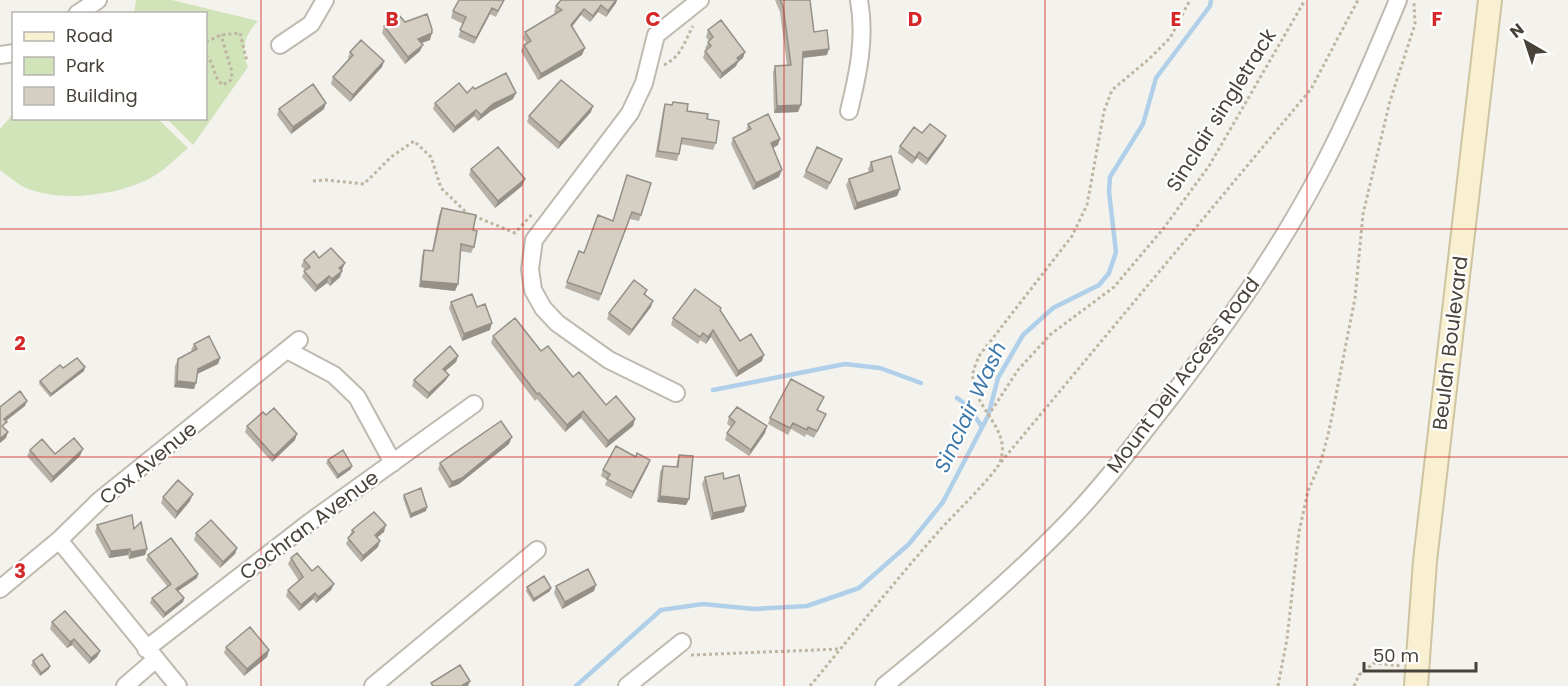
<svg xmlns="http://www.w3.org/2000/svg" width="1568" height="686" viewBox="0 0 1568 686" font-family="Poppins,sans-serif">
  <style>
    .green { fill: #d0e3b9 }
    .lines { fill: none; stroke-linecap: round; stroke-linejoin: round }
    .stream { stroke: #b0d0e9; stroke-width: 4.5 }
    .street-casing { stroke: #bfbaaf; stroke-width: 20 }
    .secondary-casing { stroke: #cec4a0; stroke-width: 26 }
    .path { stroke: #bfb5a2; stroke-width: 3; stroke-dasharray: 3 3; stroke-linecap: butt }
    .street { stroke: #fff; stroke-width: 16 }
    .secondary { stroke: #f9f0d1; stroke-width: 22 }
    .wall { fill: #b7b1a7 }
    .shaded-wall { fill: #959088 }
    .building { fill: #d5cec2; stroke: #959088; stroke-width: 1.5 }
    .grid { fill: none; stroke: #d62828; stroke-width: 1.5; stroke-opacity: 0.55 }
    .labels { text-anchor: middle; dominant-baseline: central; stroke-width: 4.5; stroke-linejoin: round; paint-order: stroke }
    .street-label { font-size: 20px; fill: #48433a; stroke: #fff }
    .water-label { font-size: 21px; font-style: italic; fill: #3e79a9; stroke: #fff }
    .grid-label { font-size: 20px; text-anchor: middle; font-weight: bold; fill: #d62828; stroke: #fff; stroke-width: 4.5; stroke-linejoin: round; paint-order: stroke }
  </style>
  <rect width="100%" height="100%" fill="#f4f2ec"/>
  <!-- green -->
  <path class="green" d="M136 0H172L258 21C245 35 240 49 248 67L193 145 167 119 206 118V14L134 13Z
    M13 114 14 118 158 119 188 148C179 155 170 165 160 172 128 195 59 205 22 186 15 182 7 175 0 170V129Z"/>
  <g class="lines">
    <!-- stream -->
    <path class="stream" d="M713 390 845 364 880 368 921 383
      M957 398 968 406 982 427
      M576 686 661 610 703 604 754 609 807 606 859 588 909 544 943 502 988 416 998 378 1023 335 1053 308 1099 285 1109 273 1116 252 1109 192 1110 177 1143 124 1156 78 1210 6 1211 0"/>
    <defs>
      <path id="street" d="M77 14 98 0
        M280 45 311 24 325 0
        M0 55 14 53
        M849 111C858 74 866 38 859 0
        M287 350 334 375 357 397 393 463
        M676 393 609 360 557 323 543 308 533 290 530 269 534 240 630 113 644 83 656 35 700 0
        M59 540 178 686
        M0 589 59 540 100 500 299 340
        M146 649 310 522 474 404
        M125 686 155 660
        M373 686 537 550
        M627 686 682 642
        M884 686C946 636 1005 586 1061 529 1102 488 1138 439 1174 393 1228 322 1280 249 1321 170 1350 115 1374 57 1398 0"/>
      <path id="secondary" d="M1416 686 1425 561 1490 0"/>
    </defs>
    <!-- street casing -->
    <use href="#street" class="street-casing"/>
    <!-- secondary casing -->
    <use href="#secondary" class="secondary-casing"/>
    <!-- path -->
    <path class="path" d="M206 42 221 35 240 33 246 58 249 57
      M206 55C215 64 213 78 223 85L231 80 232 72 221 35
      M664 65C682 56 684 42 693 26
      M313 181 326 180 364 184 391 157 414 141 431 157 441 188 468 214
      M474 216 515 233 533 213
      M988 416 1018 370 1051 334 1114 287 1163 229 1209 166 1305 0
      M1001 462 1311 89 1358 0
      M691 655 840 649
      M810 686C853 634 895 581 939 531 951 517 995 475 1000 462 1013 428 970 407 973 373 974 368 977 361 979 356L1072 236 1087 205 1104 111 1112 90 1149 59 1170 38 1190 0
      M1278 686 1287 639 1299 532 1308 491 1321 461 1329 431 1355 298 1363 214 1390 101 1415 24 1414 2
      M1354 686 1359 675 1374 663 1401 666"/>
    <!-- street -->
    <use href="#street" class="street"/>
    <!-- secondary -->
    <use href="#secondary" class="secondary"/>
  </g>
  <!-- wall -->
  <path class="wall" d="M504 0 496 17 490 14 474 44 458 37 463 24 451 18 453 11Z
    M561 0H617L616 3 606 17 598 12 590 22 581 15 572 27 582 55 538 80 521 51 524 45 526 43 523 38 525 32 556 14 554 12 556 6Z
    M775 0H810L814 32 827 55 803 58 798 112 774 113 773 72 775 66 787 65 780 12Z
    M405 22 430 40 421 43 420 51 405 64 382 33 384 26Z
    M708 30 743 58 738 62 736 66 720 79 703 58 705 51 707 50 705 48 709 41 706 37Z
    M350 52 384 61 382 67 350 102 331 84 333 77 349 60 348 58Z
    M475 89 513 99 491 111 478 121 474 116 453 133 433 109 435 103Z
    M665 104 687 111 707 119 716 143 713 150 681 144 677 161 655 157 663 110Z
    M279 109H324L291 134 277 115Z
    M591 112 558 149 527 122 529 116Z
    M748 124 778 145 773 148 779 177 753 190 731 144 733 138 746 131Z
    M922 133 946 136 943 142 926 165 917 158 912 164 898 153 900 146Z
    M871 162 900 189 897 196 854 210 846 185 849 179 869 172 868 169Z
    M839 165 827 190 803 177 806 171Z
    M471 169 525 179 522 186 495 208 469 175Z
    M627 175 641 215 639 221 630 219 599 301 565 288 579 251 584 253 613 221Z
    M442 208 473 230 474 247 471 253 460 251 458 284 455 291 419 287 422 256 424 250 432 251 439 215Z
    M319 258 345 263 341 270 340 277 330 286 327 283 315 292 302 277 305 270 301 266 304 260Z
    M647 290 645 295 651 307 629 336 607 319 609 313Z
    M451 302 477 307 490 330 462 341 449 308Z
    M720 310 740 341 762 361 736 377 711 337 706 344 700 340 698 344 671 325 673 318Z
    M493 336 541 351 606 405 635 419 633 426 606 448 581 418 565 432 537 399 535 401 491 343Z
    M194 344 220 358 218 364 197 374 194 389 174 387 175 366 178 359 192 351 191 350Z
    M458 356 456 362 445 371 449 375 446 380 427 399 412 386 414 380Z
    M85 367 84 371 50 397 39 384 40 381 63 368Z
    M824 397 818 410 823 421 814 438 806 434 805 437 791 429 788 435 768 424 770 418Z
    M729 417 767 426 765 433 749 456 725 440 727 433 731 427 727 424Z
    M247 426 295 440 272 462 245 432Z
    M509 444 459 484 449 488 438 469 440 463Z
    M30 450 55 454 80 456 51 483 27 456Z
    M679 455 689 499 686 505 657 502 660 472 663 466 676 467 677 461Z
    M328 460 351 469 337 479 326 463Z
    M648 466 631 499 605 485 607 480 601 476 603 470Z
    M705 477 724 479 744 512 711 520 702 484Z
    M404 495 426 511 410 518 403 498Z
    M163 497 190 501 175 519 161 503Z
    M97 525 134 529 147 549 145 555 129 559 128 555 109 558 95 532Z
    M352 530 384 532 377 537 378 547 361 562 346 544Z
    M196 533 237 548 235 554 220 568 194 540Z
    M148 555 198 574 197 578 178 591 184 598 183 602 163 618 150 603 152 598 167 586 146 560Z
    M291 558 334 584 331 590 316 603 313 599 299 611 286 596 288 590 299 581 288 564Z
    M556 586 594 591 562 609 554 593Z
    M527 587 550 591 533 602 526 591Z
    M52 622 100 651 97 657 89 664 72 645 67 648 50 629Z
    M226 647 269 650 267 657 244 676 224 653Z
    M33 661 49 669 40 676 31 665Z"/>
  <!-- shaded-wall -->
  <path class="shaded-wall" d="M616 0H617L616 3 606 17 608 11Z
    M601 5 598 12 590 22 593 16Z
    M492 8 490 14 474 44 476 38Z
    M584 9 581 15 568 31 571 25Z
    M432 33 430 40 416 45 418 39Z
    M423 45 420 51 405 64 408 57Z
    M585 48 582 55 538 80 541 74Z
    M829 49 827 55 801 58 803 52Z
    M745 52 743 58 738 62 736 66 720 79 722 73 737 58Z
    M384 61 382 67 350 102 353 95Z
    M516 93 513 99 491 111 478 121 481 115 493 104Z
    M326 103 324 109 291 134 293 127Z
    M801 105 798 112 774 113 777 106Z
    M593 106 591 112 558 149 560 143Z
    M476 110 474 116 453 133 455 127Z
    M946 136 943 142 926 165 928 159Z
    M780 139 778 145 769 150 771 143Z
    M919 152 917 158 912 164 915 158Z
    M782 170 779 177 753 190 756 183Z
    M525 179 522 186 495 208 498 201Z
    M900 189 897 196 854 210 857 203Z
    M345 263 342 270 336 274 339 268Z
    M342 271 340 277 330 286 332 279Z
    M329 276 327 283 315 292 317 286Z
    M421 281 458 284 455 291 419 287Z
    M653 301 651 307 629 336 632 330Z
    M492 323 490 330 462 341 464 334Z
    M713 330 711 337 706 344 708 337Z
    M764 355 762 361 736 377 738 371Z
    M458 356 456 362 441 375 443 369Z
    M220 358 218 364 195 375 198 369Z
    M85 367 84 371 50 397 51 394Z
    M449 375 446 380 427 399 429 393Z
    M177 381 196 383 194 389 174 387Z
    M27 401 25 406 2 424 4 419Z
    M583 411 581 418 565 432 567 425Z
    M635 419 633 426 606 448 608 441Z
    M767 426 765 433 749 456 751 450Z
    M8 432 6 438 0 443V439Z
    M297 434 295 440 272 462 274 456Z
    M512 437 509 444 459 484 449 488 452 482Z
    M83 449 80 456 51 483 53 477Z
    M650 460 648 466 631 499 633 492Z
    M352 466 351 469 337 479 338 475Z
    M193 494 190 501 175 519 177 512Z
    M660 496 689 499 686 505 657 502Z
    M746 506 744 512 711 520 713 513Z
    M427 507 426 511 410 518 411 514Z
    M386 525 384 532 373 541 375 535Z
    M380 541 378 547 361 562 363 556Z
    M237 548 235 554 220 568 223 562Z
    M130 549 128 555 109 558 111 551Z
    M147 549 145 555 129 559 131 552Z
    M198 574 197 578 175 593 176 589Z
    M334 584 331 590 316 603 318 597Z
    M596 585 594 591 562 609 565 602Z
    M551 588 550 591 533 602 534 599Z
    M315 593 313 599 299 611 301 605Z
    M184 598 183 602 163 618 165 613Z
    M74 639 72 645 67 648 70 642Z
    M269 650 267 657 244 676 247 669Z
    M100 651 97 657 89 664 91 658Z
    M50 666 49 669 40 676 41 673Z
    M470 681 468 686H463V685Z"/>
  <!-- building -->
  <path class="building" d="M459 0H504L498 11 492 8 476 38 460 30 466 17 453 11Z
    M561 0H616L608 11 601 5 593 16 584 9 571 25 585 48 541 74 524 45 531 41 525 32 562 10 556 6Z
    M780 0H810L814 32 827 30 829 49 803 52 801 105 777 106 775 66 791 65 783 6Z
    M398 14 405 22 427 14 432 29V33L418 39 423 45 408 57 384 26Z
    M721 20 745 52 737 58 739 60 722 73 705 51 711 46 708 42 713 37 708 30Z
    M361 40 384 61 353 95 333 77 353 55 350 52Z
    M506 73 516 93 493 104 481 115 476 110 455 127 435 103 459 83 467 93 473 87 475 89Z
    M561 80 593 106 560 143 529 116Z
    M313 84 326 103 293 127 279 109Z
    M673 102 688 104 687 111 708 114 707 119 719 121 716 143 682 138 679 154 658 151 665 104 672 105Z
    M768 114 780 139 771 143 782 170 756 183 733 138 751 129 748 124Z
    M930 124 946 136 928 159 919 152 915 158 900 146 914 127 922 133Z
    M498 147 525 179 498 201 471 169Z
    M817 147 842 159 830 183 806 171Z
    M891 156 900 189 857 203 849 179 873 171 871 162Z
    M627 175 651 183 641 215 632 212 601 294 567 282 579 251 584 253 598 215 613 221Z
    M442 208 476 215 473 230 477 231 474 247 461 244 458 284 421 281 424 250 433 251Z
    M331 248 345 263 339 268 342 271 332 279 329 276 317 286 304 271 310 267 304 260 314 251 319 258Z
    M634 280 647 290 644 294 653 301 632 330 609 313Z
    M695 289 721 308 720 310 740 341 751 334 764 355 738 371 713 330 708 337 703 333 700 337 673 318Z
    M472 294 477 307 485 304 492 323 464 334 451 302Z
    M515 318 541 351 548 346 573 377 579 372 606 405 616 396 635 419 608 441 583 411 567 425 539 393 537 394 493 336Z
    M209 336 220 358 198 369 196 383 177 381 178 359 197 349 194 344Z
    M450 346 458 356 443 369 449 375 429 393 414 380Z
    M77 358 85 367 51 394 40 381 60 365 63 368Z
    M791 379 824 397 817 410 826 414 817 431 808 427 807 430 793 423 790 428 770 418Z
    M20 391 27 401 4 419 7 422 2 426 8 432 0 439V407Z
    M737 407 767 426 751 450 727 433 735 422 729 417Z
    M274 408 297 434 274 456 247 426 263 412 266 415Z
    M501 421 512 437 462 478 452 482 440 463Z
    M74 438 83 449 53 477 30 450 42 439 55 454Z
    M616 446 636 457 637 453 650 460 633 492 607 479 610 474 603 470Z
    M343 450 352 466 338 475 328 460Z
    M679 455 693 456 689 499 660 496 663 466 678 467Z
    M723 473 724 479 739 475 746 506 713 513 705 477Z
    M178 480 193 494 177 512 163 497Z
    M421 488 427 507 411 514 404 495Z
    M374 512 386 525 375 535 380 541 363 556 348 538 354 532 352 530Z
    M132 515 134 529 141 522 147 549 131 552 130 549 111 551 97 525Z
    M211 520 237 548 223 562 196 533Z
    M171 538 198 574 176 589 184 598 165 613 152 598 171 584 148 555Z
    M297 553 312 571 318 566 334 584 318 597 315 593 301 605 288 590 303 577 291 558Z
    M588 569 596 585 565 602 556 586Z
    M544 576 551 588 534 599 527 587Z
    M65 611 100 651 91 658 74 639 70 642 52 622Z
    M250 627 269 650 247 669 226 647Z
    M42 654 50 666 41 673 33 661Z
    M460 665 470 681 463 685 464 686H433L431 683Z"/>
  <!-- grid -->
  <path class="grid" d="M261 0V686M523 0V686M784 0V686M1045 0V686M1307 0V686M0 229H1568M0 457H1568"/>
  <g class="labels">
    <!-- street labels -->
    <g class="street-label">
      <text transform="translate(1221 110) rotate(-58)">Sinclair singletrack</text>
      <text transform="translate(1450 343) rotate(-83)">Beulah Boulevard</text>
      <text transform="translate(1183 375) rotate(-53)">Mount Dell Access Road</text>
      <text transform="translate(148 463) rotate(-39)">Cox Avenue</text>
      <text transform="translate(309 525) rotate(-37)">Cochran Avenue</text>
    </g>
    <!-- water labels -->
    <g class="water-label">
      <text transform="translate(970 407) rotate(-65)">Sinclair Wash</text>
    </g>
  </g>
  <g class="grid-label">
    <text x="392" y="26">B</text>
    <text x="653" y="26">C</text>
    <text x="915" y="26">D</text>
    <text x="1176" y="26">E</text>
    <text x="1437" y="26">F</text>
    <text x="20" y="350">2</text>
    <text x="20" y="578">3</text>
  </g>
  <!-- legend -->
  <rect x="12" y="12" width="195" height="108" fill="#ffffff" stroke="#b6b4b0" stroke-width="1.5"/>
  <rect x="24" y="32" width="30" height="9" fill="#f9f0d1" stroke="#b6b4b0" stroke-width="1.5"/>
  <text x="66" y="42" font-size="18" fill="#48433a">Road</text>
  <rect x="24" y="57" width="30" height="18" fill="#d0e3b9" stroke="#b6b4b0" stroke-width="1.5"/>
  <text x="66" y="72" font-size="18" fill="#48433a">Park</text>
  <rect x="24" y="87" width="30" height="18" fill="#d5cec2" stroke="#b6b4b0" stroke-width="1.5"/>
  <text x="66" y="102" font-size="18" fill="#48433a">Building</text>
  <!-- north arrow -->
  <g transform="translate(1526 42) rotate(321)" stroke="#ffffff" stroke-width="4.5" paint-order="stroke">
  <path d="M0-4.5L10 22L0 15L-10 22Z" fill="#48433a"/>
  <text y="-9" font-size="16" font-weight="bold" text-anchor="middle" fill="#48433a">N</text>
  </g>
  <!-- scale -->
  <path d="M1364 662v9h112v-9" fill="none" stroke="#48433a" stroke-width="3"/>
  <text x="1373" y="662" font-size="18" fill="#48433a" stroke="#ffffff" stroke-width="4.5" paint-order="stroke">50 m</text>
</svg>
